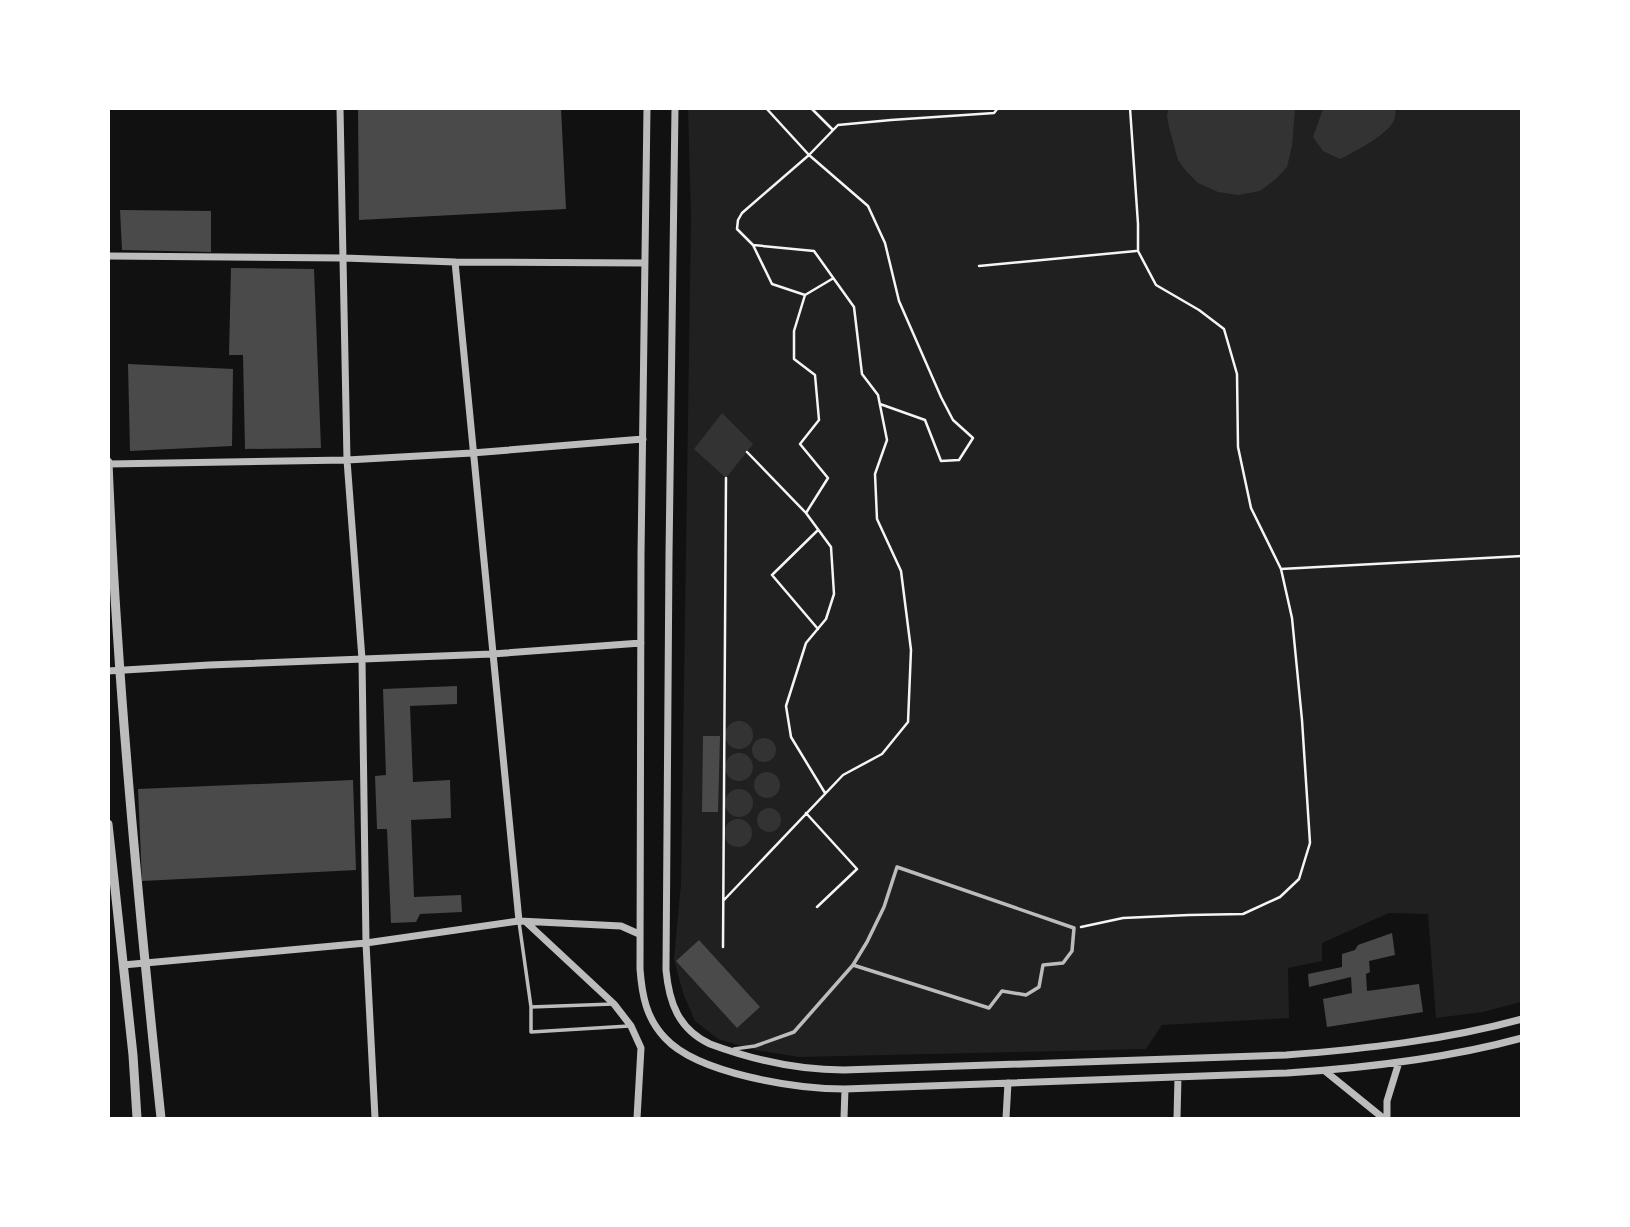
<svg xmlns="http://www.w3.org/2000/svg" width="1630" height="1227" viewBox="0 0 1630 1227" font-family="'DejaVu Sans',sans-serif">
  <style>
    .green { fill: #202020 }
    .water { fill: #333 }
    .building { fill: #4a4a4a }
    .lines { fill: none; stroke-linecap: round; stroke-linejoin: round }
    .path { stroke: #f5f5f5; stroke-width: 2.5 }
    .service { stroke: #bcbcbc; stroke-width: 3.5 }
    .minor { stroke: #bcbcbc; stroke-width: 7 }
    .tertiary { stroke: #bcbcbc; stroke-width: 9 }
  </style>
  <rect width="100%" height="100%" fill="#111"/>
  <!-- green -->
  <path class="green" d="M688 109H1521V1002L1483 1012 1436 1018 1428 914 1389 913 1322 943V961L1288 968 1289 1018 1162 1025 1146 1049 799 1057 755 1050 718 1039 695 1021 683 993 674 959 681 884 691 218Z"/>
  <!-- water -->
  <path class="water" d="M1169 108 1295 109 1292 146 1287 167 1276 179 1260 191 1238 195 1218 192 1198 183 1186 171 1178 160 1169 127 1167 116Z
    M1323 109V108L1396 109C1395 112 1396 116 1394 120 1389 134 1354 152 1340 159L1323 151 1313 137Z
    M722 413 753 444 726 478 694 449Z
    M725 735a14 14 0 1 1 28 0a14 14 0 1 1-28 0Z
    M752 750a12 12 0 1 1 24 0a12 12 0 1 1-24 0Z
    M725 767a14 14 0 1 1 28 0a14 14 0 1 1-28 0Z
    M754 785a13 13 0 1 1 26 0a13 13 0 1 1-26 0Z
    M725 803a14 14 0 1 1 28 0a14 14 0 1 1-28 0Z
    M757 820a12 12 0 1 1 24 0a12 12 0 1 1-24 0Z
    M724 833a14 14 0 1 1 28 0a14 14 0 1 1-28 0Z"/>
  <!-- building -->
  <path class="building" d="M358 108H561L566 209 359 220Z
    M120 210 211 211V252L122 250Z
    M231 268 314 269 321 448 245 449 243 355H229Z
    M128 364 233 369 232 446 130 451Z
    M457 686V704L410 706 413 782 450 780 451 818 411 820 414 897 461 895 462 912 420 914 416 922 391 923 387 829H377L375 776 386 775 383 689Z
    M703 736H720L718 812H702Z
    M353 780 356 870 142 881 138 789Z
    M1392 933 1395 955 1369 961 1370 972 1366 974 1367 991 1419 984 1423 1012 1327 1027 1323 999 1352 993 1351 977 1309 987 1308 974 1342 967V954L1355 950 1358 945Z
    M699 940 760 1007 737 1028 676 961Z"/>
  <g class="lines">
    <!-- path -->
    <path class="path" d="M811 108 833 130
      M753 245 772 284 805 295 794 331V359L815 375 819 420 800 444 828 478 806 513 831 547 834 594 826 619 806 643 786 706 791 737 825 793
      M979 266 1136 251
      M805 295 832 279
      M880 404 925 420 941 461 959 460 973 438 953 420 941 397 899 301 885 243 868 206 809 155 838 125 891 120 994 113 998 108
      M747 452 806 513
      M1281 569 1522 556
      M818 629 772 575 818 530
      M806 813 857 869 817 907
      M724 900 843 775 882 754 908 722 911 650 901 571 877 519 875 474 887 440 878 395 862 374 854 307 814 251 753 245 737 229 738 220 742 213 809 155 766 108
      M1081 927 1123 918 1189 915 1243 914 1280 897 1299 879 1310 843 1302 720 1292 618 1281 569 1251 508 1238 447 1237 374 1224 329 1199 310 1156 285 1138 251V224L1130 108
      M723 947 726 478"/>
    <!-- service -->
    <path class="service" d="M519 922 531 1007V1032L629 1026
      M531 1007 613 1004
      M734 1049 755 1046 794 1032 853 965 867 942 884 907 897 867 1074 928 1072 951 1063 963 1043 965 1039 987 1026 995 1002 991 989 1008 853 965"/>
    <!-- minor -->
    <path class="minor" d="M340 108 347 460 362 659 366 943 375 1118
      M647 108 641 555 640 969C642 995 646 1018 665 1038 698 1074 797 1089 845 1089L1287 1073C1366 1068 1445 1059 1522 1038
      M675 108 669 555 666 970C669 1002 678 1029 710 1044 753 1060 798 1070 844 1070L1286 1055C1365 1049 1445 1040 1522 1019
      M108 256 344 258 455 262 645 263
      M455 262 519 921
      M109 464 347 460 472 453 643 439
      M108 671 209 665 492 654 641 643
      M526 922 614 1004 631 1026 641 1048 637 1118
      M123 965 366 943 519 921 621 926 639 934
      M1325 1071 1383 1118
      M844 1118 845 1089
      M1006 1118 1008 1083
      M1177 1118 1178 1077
      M1387 1118V1101L1399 1062"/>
    <!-- tertiary -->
    <path class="tertiary" d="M108 462C117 681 138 900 161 1118
      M108 824 133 1055 137 1118"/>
  </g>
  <!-- border -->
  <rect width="1630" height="1227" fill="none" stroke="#ffffff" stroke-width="220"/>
</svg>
